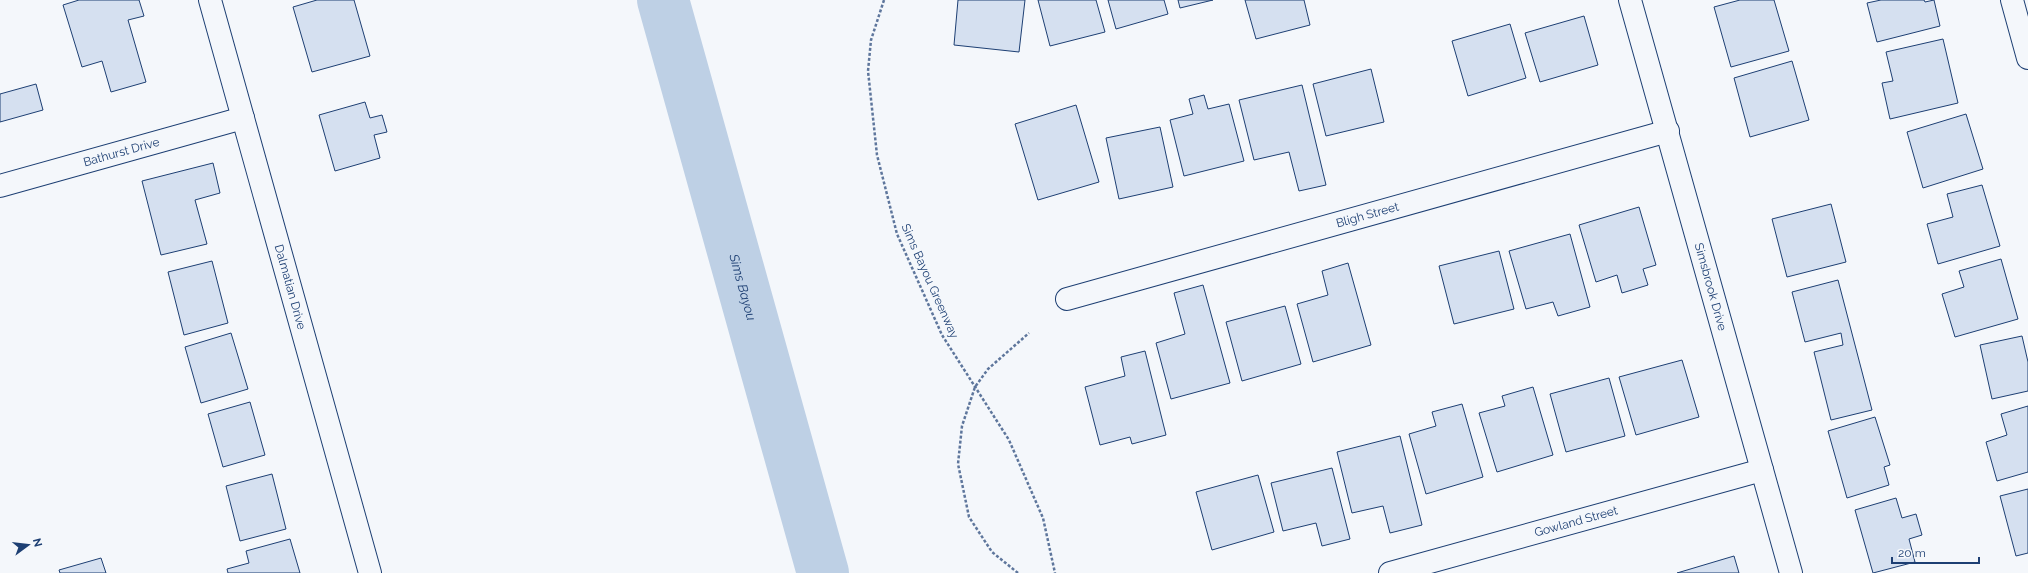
<svg xmlns="http://www.w3.org/2000/svg" width="2028" height="573" viewBox="0 0 2028 573" font-family="Raleway,sans-serif">
  <style>
    .lines { fill: none; stroke-linecap: round; stroke-linejoin: round }
    .river { stroke: #bed0e5; stroke-width: 52 }
    .building { fill: #d5e0f0; stroke: #1d3f73 }
    .minor-casing { stroke: #1d3f73; stroke-width: 24 }
    .path { stroke: #5e769c; stroke-width: 2.5; stroke-dasharray: 3 2; stroke-linecap: butt }
    .minor { stroke: #f4f7fb; stroke-width: 22 }
    .labels { text-anchor: middle; dominant-baseline: central; stroke-width: 3; stroke-linejoin: round; paint-order: stroke }
    .street-label { font-size: 12px; fill: #1d3f73; stroke: #f4f7fb }
    .water-label { font-size: 13px; font-style: italic; fill: #1d3f73; stroke: #f4f7fb }
  </style>
  <rect width="100%" height="100%" fill="#f4f7fb"/>
  <g class="lines">
    <!-- river -->
    <path class="river" id="s1" d="M663 0 823 573"/>
  </g>
  <!-- building -->
  <path class="building" d="M79 0H139L144 16 128 20 146 82 111 92 102 61 82 67 63 5Z
    M317 0H354L370 56 312 72 293 7Z
    M958 0H1025L1019 52 954 45Z
    M1038 0H1096L1105 32 1050 46Z
    M1108 0H1164L1168 14 1116 29Z
    M1178 0H1213L1180 8Z
    M1245 0H1304L1310 25 1256 39Z
    M1740 0H1774L1789 51 1731 67 1714 7Z
    M1881 0H1924L1925 2 1934 0 1940 26 1877 42 1867 3Z
    M1584 16 1598 65 1540 82 1525 33Z
    M1510 24 1526 78 1468 96 1452 41Z
    M1943 39 1958 103 1890 119 1882 83 1893 81 1886 52Z
    M1792 61 1809 120 1750 137 1734 78Z
    M1371 69 1384 122 1326 136 1313 84Z
    M36 84 43 110 0 122V94Z
    M1302 85 1326 185 1299 191 1289 152 1254 160 1239 100Z
    M1204 95 1208 109 1229 104 1244 161 1184 176 1170 120 1193 114 1189 99Z
    M365 102 370 118 382 115 387 132 374 135 380 158 335 171 319 115Z
    M1076 105 1099 182 1038 200 1015 124Z
    M1966 114 1983 169 1923 188 1907 132Z
    M1160 127 1173 187 1119 199 1106 138Z
    M213 163 220 193 195 200 207 244 161 255 142 181Z
    M1982 185 2000 246 1938 264 1927 224 1953 217 1947 194Z
    M1831 204 1846 262 1787 277 1772 219Z
    M1639 207 1656 265 1643 269 1648 285 1622 293 1617 275 1596 282 1579 225Z
    M1570 234 1590 307 1558 316 1553 302 1526 309 1509 251Z
    M1499 251 1514 309 1454 324 1439 266Z
    M2001 259 2018 319 1955 337 1942 294 1964 287 1959 271Z
    M212 261 228 323 184 335 168 272Z
    M1348 263 1371 345 1313 362 1297 304 1328 295 1322 271Z
    M1838 280 1872 410 1831 420 1814 352 1843 345 1841 333 1805 342 1792 292Z
    M1203 285 1230 383 1171 399 1156 343 1185 334 1174 293Z
    M1285 306 1301 364 1242 381 1226 322Z
    M231 333 248 389 201 403 185 347Z
    M2022 336 2028 362V391L1992 399 1980 345Z
    M1145 351 1166 435 1132 444 1130 437 1100 445 1085 387 1125 376 1121 357Z
    M1682 360 1699 417 1636 435 1619 377Z
    M1609 378 1625 436 1566 452 1550 394Z
    M1533 387 1553 455 1497 472 1479 413 1505 406 1502 396Z
    M250 402 265 455 223 467 208 414Z
    M1462 404 1483 477 1426 494 1409 434 1436 426 1432 412Z
    M2028 406V472L1997 481 1986 442 2007 435 2001 414Z
    M1875 417 1890 465 1884 467 1889 485 1847 498 1828 431Z
    M1400 436 1422 525 1390 533 1383 506 1352 513 1337 452Z
    M1332 468 1350 539 1322 546 1316 523 1283 531 1271 483Z
    M272 474 286 529 240 541 226 486Z
    M1258 475 1274 532 1212 550 1196 492Z
    M2028 489V553L2016 556 2000 496Z
    M1896 498 1902 518 1916 514 1922 535 1909 539 1915 562 1873 573 1855 510Z
    M290 539 300 573H228L227 569 249 563 246 551Z
    M1734 556 1739 573H1677Z
    M101 558 106 573H60L59 570Z"/>
  <g class="lines">
    <defs>
      <g id="minor">
        <path id="s2" d="M210 0 370 573"/>
        <path id="s3" d="M1630 0 1791 573"/>
        <path d="M2012 0 2028 58"/>
        <path id="s4" d="M0 186 243 118"/>
        <path id="s5" d="M1067 299 1668 131"/>
        <path id="s6" d="M1390 573 1762 470"/>
      </g>
    </defs>
    <!-- minor casing -->
    <use href="#minor" class="minor-casing"/>
    <!-- path -->
    <path class="path" d="M884 0 871 40 868 71 877 155 897 234 942 335 1009 440 1043 518 1055 573
      M1018 573 992 552 969 517 958 464 962 426 975 387 988 369 1029 333"/>
    <!-- minor -->
    <use href="#minor" class="minor"/>
  </g>
  <g class="labels">
    <!-- street labels -->
    <g class="street-label">
      <text stroke="none"><textPath href="#s4" startOffset="126">Bathurst Drive</textPath></text>
      <text stroke="none"><textPath href="#s5" startOffset="312">Bligh Street</textPath></text>
      <text transform="translate(930 281) rotate(66)">Sims Bayou Greenway</text>
      <text stroke="none"><textPath href="#s2" startOffset="298">Dalmatian Drive</textPath></text>
      <text stroke="none"><textPath href="#s3" startOffset="298">Simsbrook Drive</textPath></text>
      <text stroke="none"><textPath href="#s6" startOffset="193">Gowland Street</textPath></text>
    </g>
    <!-- water labels -->
    <g class="water-label">
      <text stroke="none"><textPath href="#s1" startOffset="298">Sims Bayou</textPath></text>
    </g>
  </g>
  <!-- north arrow -->
  <g transform="translate(28 545) rotate(75)" stroke="#f4f7fb" stroke-width="3" paint-order="stroke">
  <path d="M0-3L7 15L0 10L-7 15Z" fill="#1d3f73"/>
  <text y="-6" font-size="11" font-weight="bold" text-anchor="middle" fill="#1d3f73">N</text>
  </g>
  <!-- scale -->
  <path d="M1892 557v6h87v-6" fill="none" stroke="#1d3f73" stroke-width="2"/>
  <text x="1898" y="557" font-size="12" fill="#1d3f73" stroke="#f4f7fb" stroke-width="3" paint-order="stroke">20 m</text>
</svg>
